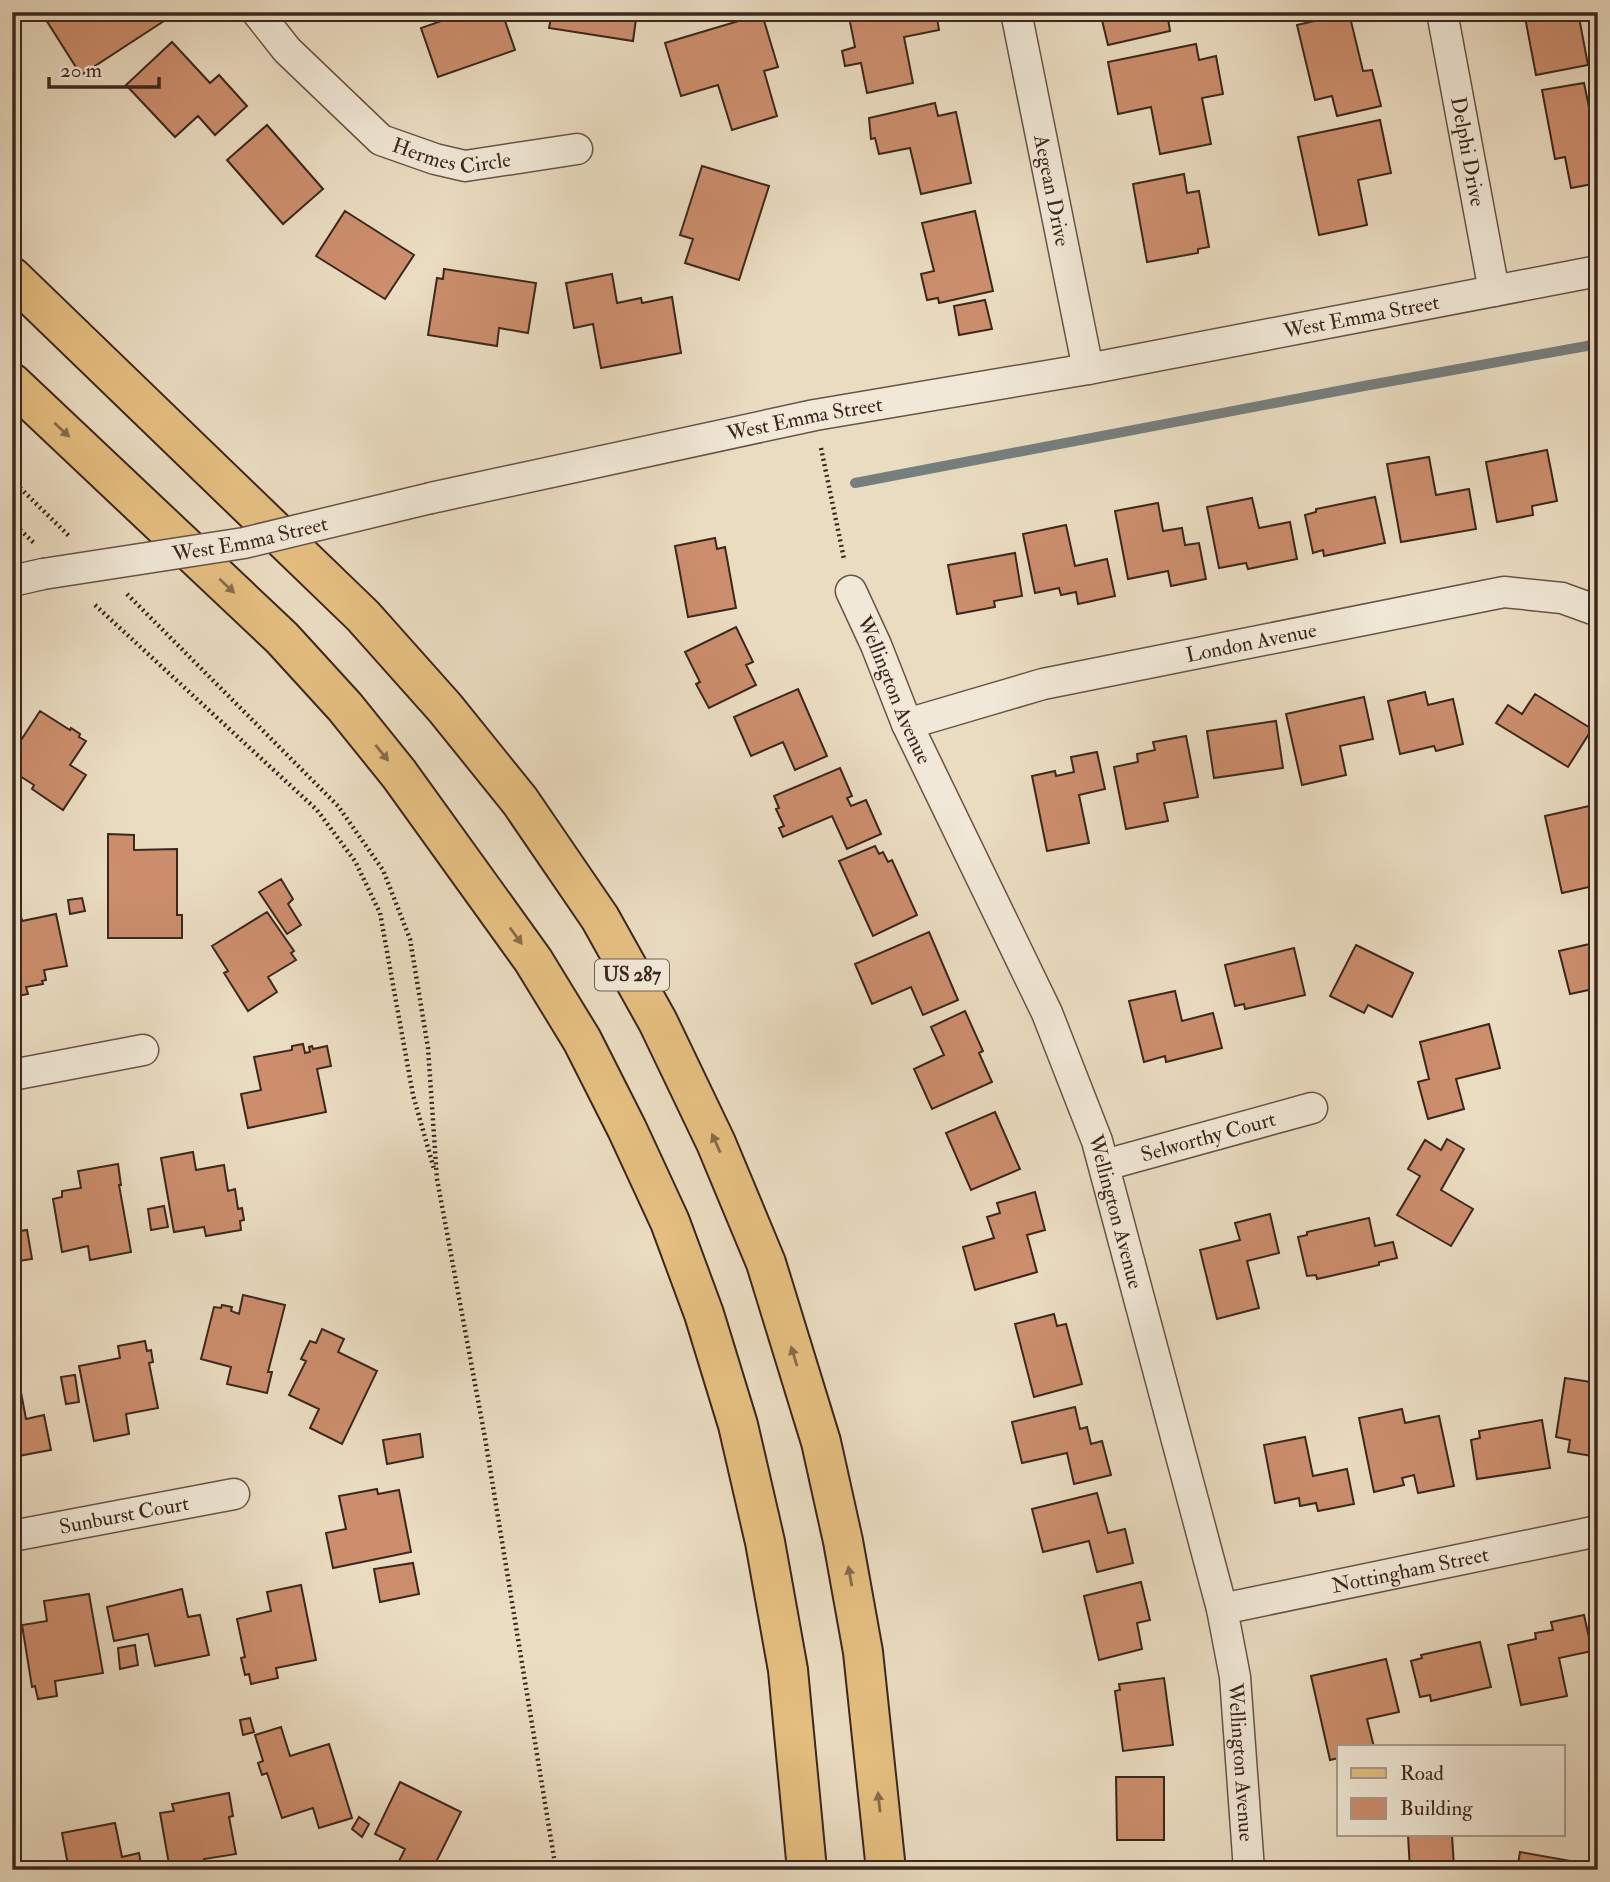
<svg xmlns="http://www.w3.org/2000/svg" width="1610" height="1882" viewBox="0 0 1610 1882" font-family="'IM FELL Double Pica',serif">
  <style>
    .lines { fill: none; stroke-linecap: round; stroke-linejoin: round }
    .stream { stroke: #767f7e; stroke-width: 10 }
    .building { fill: #cc8e6d; stroke: #3c271e; stroke-width: 2 }
    .minor-casing { stroke: #685447; stroke-width: 33 }
    .primary-casing { stroke: #3c271e; stroke-width: 42 }
    .path { stroke: #3c271e; stroke-width: 4.5; stroke-dasharray: 2 3.5; stroke-linecap: butt }
    .minor { stroke: #f1e8d7; stroke-width: 30 }
    .primary { stroke: #e5be80; stroke-width: 38 }
    .minor-bridge-casing { stroke: #685447; stroke-width: 33; stroke-linecap: butt }
    .minor-bridge { stroke: #f1e8d7; stroke-width: 30 }
    .oneway { fill: #886b4a }
    .labels { text-anchor: middle; dominant-baseline: central; stroke-width: 5; stroke-linejoin: round; paint-order: stroke }
    .shield { fill: #f1e8d7; stroke: #726156; stroke-width: 2 }
    .shield-label { font-size: 19px; font-weight: bold; fill: #3c271e }
    .street-label { font-size: 21px; fill: #3c271e; stroke: #f1e8d7 }
  </style>
  <rect width="100%" height="100%" fill="#eadcc1"/>
  <filter id="stains"><feTurbulence type="fractalNoise" baseFrequency=".00286" numOctaves="4"/><feColorMatrix values="0 0 0 0 .2 0 0 0 0 .09 0 0 0 0 .02 0 0 0 .5 -.17"/></filter>
  <radialGradient id="worn" r=".72"><stop offset=".6" stop-color="#630" stop-opacity="0"/><stop offset="1" stop-color="#630" stop-opacity=".3"/></radialGradient>
  <g class="lines">
    <!-- stream -->
    <path class="stream" d="M855 483 1364 386 1598 344"/>
  </g>
  <!-- building -->
  <path class="building" d="M41 12H163L167 19 81 75Z
    M467 12H502L515 50 438 77 421 28Z
    M552 12H637L633 41 549 28Z
    M848 12H936L939 30 904 37 913 83 867 93 861 63 845 66 842 51 855 47Z
    M1100 12H1167L1170 31 1108 45Z
    M1524 12H1578L1588 65 1536 75Z
    M1349 13 1363 71 1372 70 1381 106 1337 116 1332 96 1315 100 1297 25Z
    M762 14 778 67 764 71 777 116 732 130 718 85 681 96 665 43Z
    M172 42 210 83 219 75 247 106 215 135 198 116 175 137 126 85Z
    M1196 44 1199 60 1216 56 1223 94 1202 98 1211 144 1160 154 1151 107 1118 114 1108 62Z
    M1584 83 1590 112 1598 111V183L1571 188 1565 157 1555 159 1542 90Z
    M935 103 938 116 956 112 971 183 921 194 910 148 879 154 875 138 871 139 869 118Z
    M1380 120 1391 173 1358 180 1367 225 1319 235 1298 137Z
    M267 125 323 189 283 224 227 160Z
    M702 166 769 186 739 280 685 263 693 239 680 235Z
    M1184 174 1187 193 1199 191 1209 247 1198 249V253L1147 262 1133 184Z
    M345 211 414 255 385 299 316 256Z
    M975 211 993 291 939 303 938 298 927 300 921 274 934 271 922 223Z
    M444 269 536 283 528 333 499 328 497 346 428 335 437 278 443 279Z
    M612 274 617 303 641 298 642 303 672 297 681 353 601 368 593 324 574 328 566 283Z
    M985 300 992 329 959 335 954 306Z
    M1598 446V487L1590 485Z
    M1547 450 1557 501 1532 506 1533 515 1497 522 1486 462Z
    M1429 457 1436 495 1469 489 1476 529 1401 542 1387 464Z
    M1375 497 1385 543 1324 556 1323 550 1313 553 1305 515 1316 512V509Z
    M1252 498 1259 528 1290 522 1297 559 1248 569 1246 563 1219 568 1207 507Z
    M1158 503 1163 531 1182 528 1185 545 1199 543 1206 579 1171 586 1168 571 1128 579 1115 511Z
    M1066 525 1075 566 1107 559 1115 596 1078 604 1076 592 1061 595 1059 588 1035 593 1023 534Z
    M715 538 717 549 725 547 736 608 688 617 675 546Z
    M1015 553 1022 596 994 601 995 607 957 614 948 565Z
    M736 627 753 662 746 665 756 685 709 708 696 684 700 682 685 652Z
    M798 689 827 756 795 770 783 742 751 756 734 717Z
    M1425 692 1428 705 1453 699 1463 744 1436 751 1434 746 1400 754 1388 701Z
    M1535 694 1592 729 1568 767 1496 723 1508 705 1522 714Z
    M1364 697 1373 739 1340 746 1346 775 1302 785 1286 714Z
    M40 711 70 730 71 728 80 734 79 737 86 741 70 765 86 775 63 810 32 789 34 785 12 771V754Z
    M1276 721 1283 768 1214 778 1207 731Z
    M1186 736 1198 797 1164 803 1168 821 1126 829 1114 767 1138 762 1137 754 1155 750 1153 742Z
    M1097 752 1105 789 1079 795 1089 843 1047 851 1032 776 1055 771 1056 776 1074 772 1071 757Z
    M840 768 852 796 847 798 851 806 866 800 881 834 847 849 832 816 783 837 779 828 784 826 776 809 779 808 774 796Z
    M1598 804V885L1562 893 1545 816Z
    M108 834 134 835V850L177 849V915H182V938H108Z
    M875 846 879 854 883 852 888 862 892 860 917 915 873 936 839 861Z
    M281 879 293 899 288 904 301 925 287 934 259 892Z
    M16 894 22 921 56 914 67 966 44 970 46 980 42 981 43 984 26 987 28 994 12 997V895Z
    M82 898 85 911 70 914 68 900Z
    M267 912 294 951 291 953 296 960 268 977 277 992 248 1011 224 973 228 971 212 946Z
    M929 932 958 1000 923 1015 911 987 872 1004 855 964Z
    M1598 942V988L1570 994 1559 951Z
    M1356 945 1413 973 1392 1017 1368 1005 1364 1013 1330 996Z
    M1294 948 1305 995 1245 1009 1244 1004 1235 1006 1225 965Z
    M1175 991 1182 1021 1213 1013 1222 1048 1166 1062 1165 1056 1144 1062 1129 1001Z
    M965 1011 983 1051 979 1053 992 1082 932 1109 914 1069 944 1055 931 1027Z
    M1489 1024 1500 1068 1456 1079 1464 1109 1428 1119 1418 1082 1429 1079 1420 1042Z
    M303 1044 305 1053 310 1052 309 1047 312 1046 313 1049 327 1046 331 1066 317 1069 326 1112 248 1128 241 1094 261 1090 254 1057 292 1050V1046Z
    M995 1112 1020 1169 971 1190 946 1133Z
    M1447 1139 1464 1149 1441 1190 1473 1209 1451 1246 1397 1215 1420 1176 1408 1169 1425 1140 1441 1150Z
    M193 1152 196 1170 224 1165 228 1191 235 1189 238 1209 242 1208 244 1220 240 1221 241 1230 206 1236 204 1227 174 1232 161 1158Z
    M118 1164 121 1185H119L131 1252 90 1260 88 1246 62 1252 53 1199 62 1197V1191L81 1188 78 1171Z
    M1035 1192 1045 1230 1027 1235 1037 1272 975 1290 963 1247 994 1238 987 1217 1000 1213 997 1203Z
    M164 1206 168 1227 151 1230 148 1209Z
    M1270 1214 1279 1253 1247 1261 1259 1308 1217 1319 1200 1250 1240 1240 1235 1223Z
    M1369 1218 1375 1246 1393 1242 1397 1258 1379 1262V1265L1317 1279 1316 1275 1307 1276 1298 1237 1307 1235V1232Z
    M12 1225 13 1232 27 1230 32 1259 12 1262Z
    M243 1295 285 1305 268 1372H272L267 1393 227 1384 231 1367 201 1359 214 1307 221 1308 222 1305 232 1307 231 1311 239 1314Z
    M1054 1314 1057 1326 1066 1324 1082 1384 1034 1397 1015 1324Z
    M322 1329 344 1339 338 1352 377 1371 342 1444 310 1428 319 1409 289 1395 306 1361 301 1359 310 1341 316 1343Z
    M145 1341 147 1351 151 1350 153 1362 149 1363 158 1408 126 1414 129 1434 94 1441 79 1366 120 1358 118 1346Z
    M75 1375 79 1402 66 1404 61 1377Z
    M1565 1378 1598 1383V1457L1568 1452 1570 1440 1556 1437Z
    M20 1387 26 1419 44 1415 51 1450 13 1457 12 1389Z
    M1075 1407 1080 1429 1087 1427 1091 1444 1102 1441 1111 1475 1074 1484 1067 1453 1022 1463 1012 1422Z
    M1402 1409 1405 1423 1439 1416 1454 1486 1418 1493 1414 1475 1402 1478 1404 1485 1374 1492 1359 1418Z
    M1542 1420 1550 1468 1477 1479 1471 1440 1480 1438 1479 1431Z
    M420 1434 423 1457 387 1464 383 1440Z
    M1305 1437 1313 1476 1347 1469 1354 1504 1318 1511 1316 1503 1300 1506 1299 1498 1275 1503 1264 1445Z
    M377 1489 378 1494 399 1490 411 1552 333 1568 326 1533 346 1529 339 1496Z
    M1097 1493 1108 1533 1125 1529 1133 1563 1097 1572 1089 1541 1043 1552 1032 1509Z
    M413 1563 419 1594 380 1602 374 1569Z
    M1141 1582 1150 1620 1137 1623 1142 1649 1099 1660 1084 1596Z
    M301 1585 316 1660 276 1668 278 1678 251 1684 249 1674 245 1675 241 1658 245 1657 237 1619 271 1611 267 1592Z
    M182 1589 188 1617 200 1615 209 1655 155 1666 148 1634 114 1641 107 1607Z
    M89 1594 103 1673 55 1681 57 1696 38 1699 35 1686 32 1687 22 1625 47 1621 44 1601Z
    M1584 1615 1592 1651 1559 1658 1567 1696 1521 1705 1508 1645 1536 1639 1535 1633 1553 1630 1551 1622Z
    M1480 1642 1491 1687 1431 1701 1430 1695 1420 1697 1411 1661 1422 1658 1421 1655Z
    M135 1645 138 1665 120 1669 118 1648Z
    M1386 1659 1399 1712 1367 1719 1374 1747H1339V1758L1330 1760 1311 1676Z
    M1164 1678 1173 1745 1123 1751 1115 1691 1120 1690 1119 1684Z
    M250 1718 254 1732 243 1735 240 1720Z
    M281 1727 290 1756 329 1744 352 1818 319 1828 313 1808 282 1818 267 1773 262 1775 258 1763 263 1761 255 1735Z
    M1116 1777H1164V1840H1117Z
    M400 1782 461 1812 432 1870H401L396 1867 405 1849 375 1834Z
    M229 1793 233 1816 229 1817 236 1854 204 1859 206 1870H170L160 1813 174 1811 172 1804Z
    M359 1817 369 1824 362 1837 352 1829Z
    M115 1823 122 1857 139 1853 142 1870H69L62 1833Z
    M1408 1835H1452L1454 1867 1487 1865V1870H1410Z
    M1520 1852 1582 1863 1581 1870H1517Z
    M1098 1864H1162V1870H1098Z"/>
  <g class="lines">
    <defs>
      <g id="minor">
        <path id="s1" d="M257 12 287 50 381 140 435 159 465 166 577 149"/>
        <path id="s2" d="M1016 12 1088 369"/>
        <path id="s3" d="M1442 12 1494 291"/>
        <path id="s4" d="M431 498 815 415 1088 369 1598 271"/>
        <path d="M12 581 43 574"/>
        <path id="s5" d="M851 591 876 645 907 724 1047 1013 1097 1141 1222 1609 1235 1677 1249 1870"/>
        <path id="s6" d="M907 724 1043 684 1504 592 1562 598 1598 611"/>
        <path d="M12 1075 143 1050"/>
        <path id="s7" d="M1105 1165 1312 1108"/>
        <path id="s8" d="M12 1536 234 1494"/>
        <path id="s9" d="M1222 1609 1598 1531"/>
      </g>
      <path id="primary" d="M12 277 363 616 445 708 520 801 600 918 658 1022 716 1143 766 1263 821 1442 843 1541 863 1652 886 1870
        M12 383 282 638 345 707 399 774 533 960 582 1040 627 1129 670 1222 704 1314 738 1425 765 1542 788 1670 807 1870"/>
    </defs>
    <!-- minor casing -->
    <use href="#minor" class="minor-casing"/>
    <!-- primary casing -->
    <use href="#primary" class="primary-casing"/>
    <!-- path -->
    <path class="path" d="M821 448 844 559
      M12 480 69 536
      M12 522 34 543
      M127 594 338 806 383 870 410 939 428 1048 437 1179 485 1438 556 1870
      M95 605 317 810 355 861 380 913 413 1095 434 1169"/>
    <!-- minor -->
    <use href="#minor" class="minor"/>
    <!-- primary -->
    <use href="#primary" class="primary"/>
    <defs>
      <g id="minor-bridge">
        <path id="s10" d="M43 574 244 543 431 498"/>
      </g>
    </defs>
    <!-- minor-bridge casing -->
    <use href="#minor-bridge" class="minor-bridge-casing"/>
    <!-- minor-bridge -->
    <use href="#minor-bridge" class="minor-bridge"/>
  </g>
  <!-- one-way arrows -->
  <defs><path id="oneway-solid" d="M-6-.8H1V-3.2L6.5 0L1 3.2V.8H-6Z" transform="scale(1.75)"/></defs>
  <g class="oneway">
    <use href="#oneway-solid" transform="translate(62 430) rotate(43)"/>
    <use href="#oneway-solid" transform="translate(227 586) rotate(43)"/>
    <use href="#oneway-solid" transform="translate(382 753) rotate(51)"/>
    <use href="#oneway-solid" transform="translate(516 936) rotate(54)"/>
    <use href="#oneway-solid" transform="translate(716 1143) rotate(-114)"/>
    <use href="#oneway-solid" transform="translate(794 1356) rotate(-107)"/>
    <use href="#oneway-solid" transform="translate(850 1576) rotate(-100)"/>
    <use href="#oneway-solid" transform="translate(879 1802) rotate(-96)"/>
  </g>
  <g class="labels">
    <!-- shield labels -->
    <rect class="shield" x="595" y="959.5" width="74" height="31" rx="5"/>
    <g class="shield-label">
      <text x="632" y="975">US 287</text>
    </g>
    <!-- street labels -->
    <g class="street-label">
      <text stroke="none"><textPath href="#s1" startOffset="252">Hermes Circle</textPath></text>
      <text stroke="none"><textPath href="#s3" startOffset="142">Delphi Drive</textPath></text>
      <text stroke="none"><textPath href="#s2" startOffset="182">Aegean Drive</textPath></text>
      <text stroke="none"><textPath href="#s4" startOffset="948">West Emma Street</textPath></text>
      <text stroke="none"><textPath href="#s4" startOffset="382">West Emma Street</textPath></text>
      <text stroke="none"><textPath href="#s10" startOffset="210">West Emma Street</textPath></text>
      <text stroke="none"><textPath href="#s6" startOffset="354">London Avenue</textPath></text>
      <text stroke="none"><textPath href="#s5" startOffset="108">Wellington Avenue</textPath></text>
      <text stroke="none"><textPath href="#s7" startOffset="107">Selworthy Court</textPath></text>
      <text stroke="none"><textPath href="#s5" startOffset="676">Wellington Avenue</textPath></text>
      <text stroke="none"><textPath href="#s8" startOffset="114">Sunburst Court</textPath></text>
      <text stroke="none"><textPath href="#s9" startOffset="192">Nottingham Street</textPath></text>
      <text stroke="none"><textPath href="#s5" startOffset="1242">Wellington Avenue</textPath></text>
    </g>
  </g>
  <!-- margin -->
  <rect width="1610" height="1882" fill="none" stroke="#eadcc1" stroke-width="42"/>
  <rect x="14" y="14" width="1582" height="1854" fill="none" stroke="#3c271e" stroke-width="3.5"/>
  <rect x="21" y="21" width="1568" height="1840" fill="none" stroke="#3c271e" stroke-width="2"/>
  <!-- legend -->
  <rect x="1337" y="1745" width="228" height="91" fill="#f1e8d7" stroke="#a99b8d" stroke-width="2"/>
  <rect x="1351" y="1768" width="35" height="10" fill="#e5be80" stroke="#a99b8d" stroke-width="2"/>
  <text x="1400" y="1780" font-size="21" fill="#3c271e">Road</text>
  <rect x="1351" y="1798" width="35" height="21" fill="#cc8e6d" stroke="#a99b8d" stroke-width="2"/>
  <text x="1400" y="1815" font-size="21" fill="#3c271e">Building</text>
  <!-- scale -->
  <path d="M49 77v10h110v-10" fill="none" stroke="#3c271e" stroke-width="3.5"/>
  <text x="60" y="77" font-size="21" fill="#3c271e" stroke="#f1e8d7" stroke-width="5" paint-order="stroke">20 m</text>
  <rect width="100%" height="100%" filter="url(#stains)"/>
  <rect width="100%" height="100%" fill="url(#worn)"/>
</svg>
